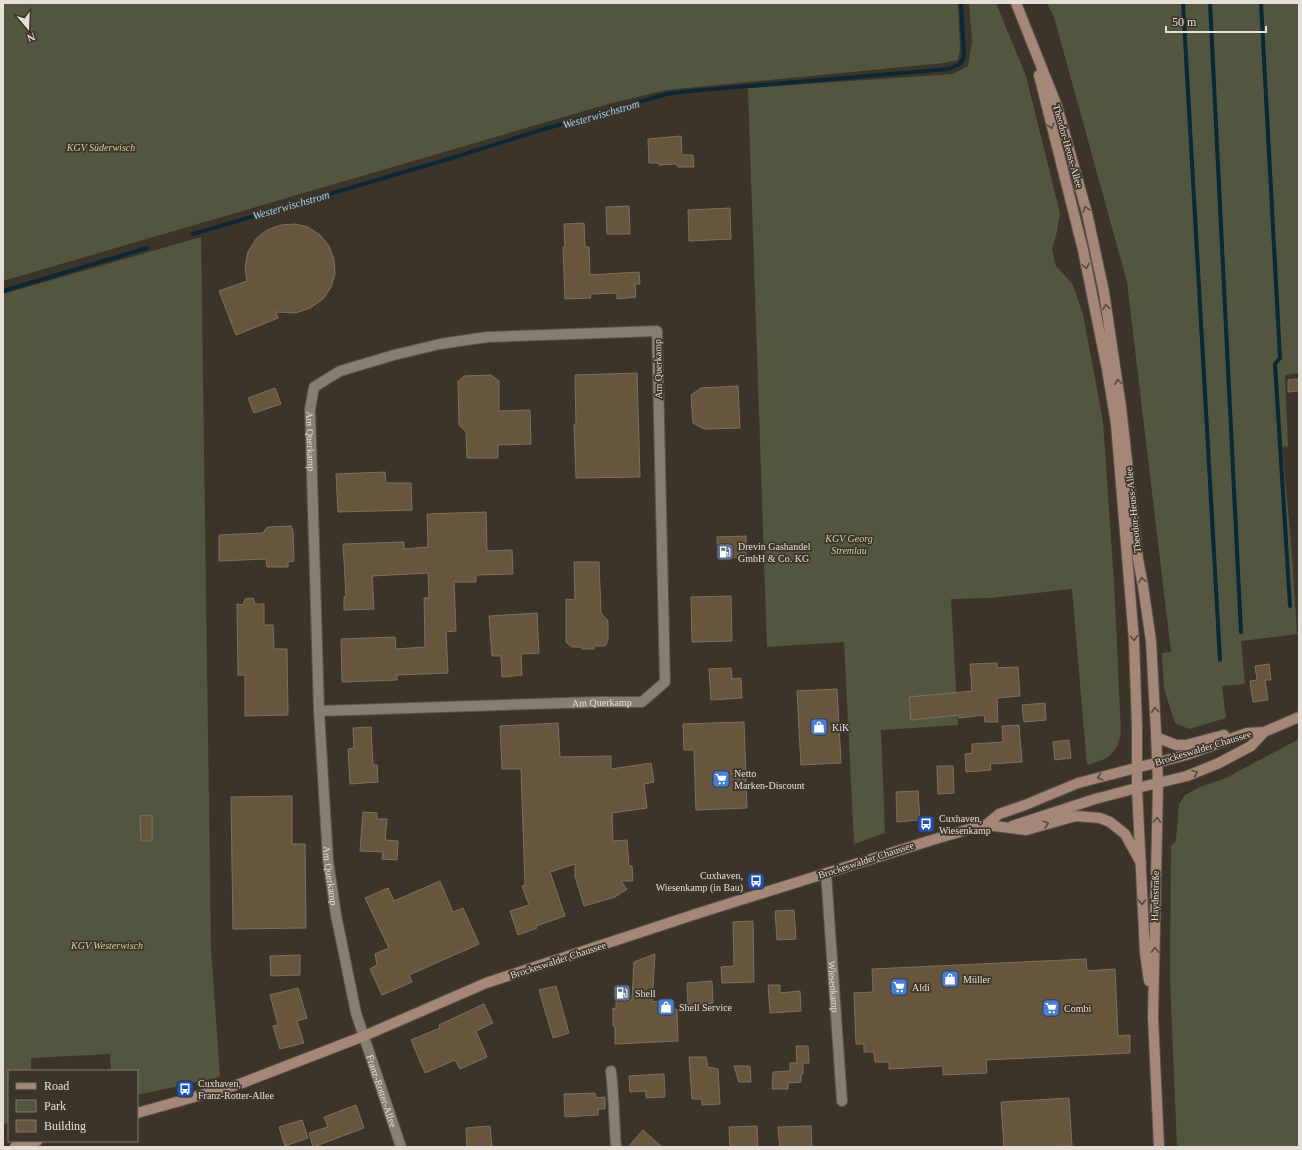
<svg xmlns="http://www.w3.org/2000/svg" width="1302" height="1150" viewBox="0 0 1302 1150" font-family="Georgia,serif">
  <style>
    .green { fill: #53563e }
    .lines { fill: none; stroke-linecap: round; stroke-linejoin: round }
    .stream { stroke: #0a2938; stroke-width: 4 }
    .building { fill: #68563c; stroke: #7a7164 }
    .street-casing { stroke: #595349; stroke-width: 12 }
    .secondary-casing { stroke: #595349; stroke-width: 12 }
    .street { stroke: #877d71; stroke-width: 10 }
    .secondary { stroke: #a48777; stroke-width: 10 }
    .oneway { stroke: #57493c }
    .labels { text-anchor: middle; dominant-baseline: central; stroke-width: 3.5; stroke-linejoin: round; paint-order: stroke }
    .street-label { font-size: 10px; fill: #e4dfd8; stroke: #3d3429 }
    .park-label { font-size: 10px; font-style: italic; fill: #cbd299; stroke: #3d3429 }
    .poi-label { font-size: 10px; fill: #e4dfd8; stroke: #3d3429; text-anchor: start }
    .water-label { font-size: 11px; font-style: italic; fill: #9bd5f6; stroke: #3d3429 }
  </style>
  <rect width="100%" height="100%" fill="#3d3429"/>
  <!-- green -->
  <path class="green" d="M3 3H958L960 48 958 60 944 63 666 90 608 104 3 281Z
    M969 3H996L1026 76 1060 214 1056 236 1052 249 1056 266 1073 285 1083 314 1103 422 1114 582 1121 733C1116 756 1108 759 1087 765L1072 589 990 598 951 599 958 725 881 730 885 833 854 844 844 642 767 647 748 88 953 74 968 66 972 42Z
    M1047 3H1299V373L1285 375 1288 446 1282 447 1291 542 1297 634 1241 641 1245 684 1222 686 1226 718 1189 729 1175 723 1164 689 1162 653 1171 652 1127 282 1054 17Z
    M201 237 211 949 220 1077 137 1095V1071H111L110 1054 31 1058V1071H9V1123L3 1124V294Z
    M1299 739V1147H1177L1170 977 1171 846 1176 841 1179 804 1185 795 1202 786 1224 779Z"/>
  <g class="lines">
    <!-- stream -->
    <path class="stream" d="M1183 3 1220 660
      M1210 3 1241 632
      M1261 3 1280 358 1275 364 1290 606
      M193 234 452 158 541 130 667 94 690 91 949 69 960 64 964 57 961 3
      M3 291 147 248"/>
  </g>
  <!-- building -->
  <path class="building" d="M681 136 682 155H693L694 167H678L677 164 659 165V163H649L648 139Z
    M629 206 630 234H607L606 207Z
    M730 208 731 239 689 241 688 210Z
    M584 223 585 247H589L590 275 639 272 640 284H635L636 297 617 299V293L590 294 591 298 565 299 563 247H565L564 224Z
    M295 224 308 227 320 235 329 246 334 259 335 274 331 287 323 299 310 308 296 313 276 312 278 318 236 335 219 291 247 281 245 267 248 252 256 239 267 230 281 225Z
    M637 373 640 477 576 478 574 425H576L575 375Z
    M491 375 499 381V411L530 410 531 444 498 445V458H467L466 432 459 425 458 382 464 376Z
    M1299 379V391L1288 392V380Z
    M738 386 740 428 704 429 693 423 691 395 701 388Z
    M275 388 281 404 254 413 248 398Z
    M385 472 386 483H411L412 510 338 512 336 474Z
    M486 512 487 551 512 550 513 574 476 575V582H454L456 631 446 632 448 673 397 675V680L342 682 341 639 395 637 396 649 425 647 424 598H429L428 573 372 576 374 609 344 610V597L346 596 343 544 404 542V549L428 547 427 514Z
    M291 526 293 531 294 561 288 562V567H267L266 559 219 561V535L263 533 267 527Z
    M746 536V557L718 558 717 537Z
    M574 562H599L601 613 608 621V640L605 646H594V649H582V647H572L566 642V599L575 600Z
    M731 596 732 641 692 642 691 597Z
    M253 598 255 604H264V625H273L274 649H287L288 715 245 716V675H238L237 604 243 605 245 599Z
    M537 613 539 653 521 654 522 675 502 677 501 656H492L489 616Z
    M997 663V668L1018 667 1020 696 997 698 998 722H985L984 715 959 718V715L911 720 909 697 972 691 970 664Z
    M1269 664 1271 680H1265L1268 700 1253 702 1250 681 1257 680 1255 666Z
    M731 668 732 679 741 678 742 698 711 700 709 669Z
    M837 689 841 763 801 765 797 691Z
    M1045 703 1046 720 1024 722 1022 705Z
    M744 722 747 808 696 810 694 750H684L683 724Z
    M558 723 560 757 611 756V769L651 763 654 782 644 784 647 808 612 813 613 841 627 840 629 866H632L633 881H621L627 889 615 897 584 906 575 876V864L550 872 565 916 536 926 537 928 518 935 510 911 529 905 522 886 525 885 521 769H502L500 726Z
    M1019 725 1022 762 990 764 991 770 966 772 965 754 972 753V744L1003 742 1002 726Z
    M371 727 373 765H377L378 782 350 784 348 749 354 748 353 728Z
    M1069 740 1071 758 1055 760 1053 742Z
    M937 766H953L954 793 938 794Z
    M918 791 920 820 897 822 896 792Z
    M292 796V844H305L306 928 233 929 231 797Z
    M363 812 377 813V819H387L385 840 398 841 397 860 382 859 383 852 360 851Z
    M152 815V841H141L140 816Z
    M440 881 453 912 463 908 479 944 409 975 412 982 382 995 370 969 377 965 375 954 389 948 365 898 388 888 394 901Z
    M794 910 796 939 777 940 775 911Z
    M753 921 754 982 722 983 721 967 734 966 733 922Z
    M655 954 652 1002 666 1000 677 1010 678 1041 615 1044V1027L613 1026V1008L616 1009V1000H632L634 962Z
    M300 955V975L271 976 270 956Z
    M1086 959 1087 971 1115 969 1118 1036 1130 1035V1053L986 1060 987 1073 943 1075V1066L889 1069V1062H875L874 1052H864V1044H856L854 993 873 992 872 969Z
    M712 981 713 1003 688 1005 687 983Z
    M768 985H780V993L800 991 801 1011 770 1013Z
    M556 986 569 1033 553 1038 539 990Z
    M298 988 307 1018 297 1021 304 1043 280 1049 273 1026 278 1025 270 995Z
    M484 1004 493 1023 476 1031 487 1057 460 1069 455 1060 425 1073 411 1040 440 1028 439 1025Z
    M796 1046H808L809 1063H803V1074L801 1075V1082L788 1083V1089H772L773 1072 790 1071V1063H797Z
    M689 1057H706L708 1067 718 1069 720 1104 702 1105V1099H692Z
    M734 1066H750L751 1082H739Z
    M664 1074 665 1097 646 1098V1091L630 1092 629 1076Z
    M595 1093 596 1098 605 1097V1109H598V1115L565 1117 564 1094Z
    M1069 1098 1072 1146 1004 1147 1001 1102Z
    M356 1105 364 1128 313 1147 309 1133 328 1127 324 1117Z
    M302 1120 308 1138 285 1146 279 1127Z
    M490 1126 492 1147H467L466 1128Z
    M757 1126 758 1147H730L729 1127Z
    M811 1126 812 1147H780L778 1127Z
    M643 1130 662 1147H628Z"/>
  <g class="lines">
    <defs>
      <g id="street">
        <path id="s1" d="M319 711 596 702H642L665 682 657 331 487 337 440 344 394 355 340 371 314 387 310 409 319 711 328 860 336 915 356 1013 401 1147"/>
        <path id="s2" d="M826 873 842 1101"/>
        <path d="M611 1071C614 1097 614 1122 616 1147"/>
      </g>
      <path id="secondary" d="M1016 3 1057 106 1087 213 1104 292 1121 407 1138 559 1143 586 1151 641 1156 732 1158 784 1153 1017 1159 1147
        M1039 75 1083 250 1107 369 1116 424 1134 640 1137 727V788L1145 953 1149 981
        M1156 737 1176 745H1186L1224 735
        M986 825 999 814 1025 805 1078 783 1186 755 1247 733 1264 732
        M1012 826 1095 799 1137 788 1187 776 1219 763 1251 746 1264 732 1299 717
        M137 1113 237 1085 364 1036 486 983 699 913 932 840 976 827 986 825 1026 830 1076 816 1100 818 1110 822 1125 834 1141 863
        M15 1147 37 1141"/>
    </defs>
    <!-- street casing -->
    <use href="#street" class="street-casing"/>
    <!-- secondary casing -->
    <use href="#secondary" class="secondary-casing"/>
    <!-- street -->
    <use href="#street" class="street"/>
    <!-- secondary -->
    <use href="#secondary" class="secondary"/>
  </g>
  <!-- one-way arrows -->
  <defs><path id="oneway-chevron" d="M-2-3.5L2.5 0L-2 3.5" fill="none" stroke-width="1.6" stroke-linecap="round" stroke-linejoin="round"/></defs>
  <g class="oneway">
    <use href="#oneway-chevron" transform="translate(1051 126) rotate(75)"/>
    <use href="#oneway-chevron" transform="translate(1086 209) rotate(-105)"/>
    <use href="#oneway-chevron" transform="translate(1086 266) rotate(78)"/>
    <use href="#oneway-chevron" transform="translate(1106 307) rotate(-99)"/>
    <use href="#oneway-chevron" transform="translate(1118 382) rotate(-98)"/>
    <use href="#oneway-chevron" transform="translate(1142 580) rotate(-101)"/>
    <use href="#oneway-chevron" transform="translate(1134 638) rotate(86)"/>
    <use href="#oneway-chevron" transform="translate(1155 710) rotate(-93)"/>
    <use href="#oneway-chevron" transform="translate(1195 773) rotate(-22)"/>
    <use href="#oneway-chevron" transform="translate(1100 777) rotate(165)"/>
    <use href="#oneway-chevron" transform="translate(1157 820) rotate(-89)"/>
    <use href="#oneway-chevron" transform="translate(1046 824) rotate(-15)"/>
    <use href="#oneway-chevron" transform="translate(1142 902) rotate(88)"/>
    <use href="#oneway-chevron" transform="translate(1155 950) rotate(-89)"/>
  </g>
  <!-- icons -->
  <defs>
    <symbol id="fuel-square" viewBox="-11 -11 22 22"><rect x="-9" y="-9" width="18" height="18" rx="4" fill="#5c6f8a" stroke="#3d3429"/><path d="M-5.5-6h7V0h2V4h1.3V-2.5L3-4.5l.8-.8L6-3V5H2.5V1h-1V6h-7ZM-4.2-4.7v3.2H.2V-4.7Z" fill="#fff"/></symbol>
    <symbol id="shop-square" viewBox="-11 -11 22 22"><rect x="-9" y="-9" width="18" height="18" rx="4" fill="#3f7fe0" stroke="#3d3429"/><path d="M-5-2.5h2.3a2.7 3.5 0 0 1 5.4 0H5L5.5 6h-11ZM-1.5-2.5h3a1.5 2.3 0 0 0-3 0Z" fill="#fff"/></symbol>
    <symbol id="supermarket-square" viewBox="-11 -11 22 22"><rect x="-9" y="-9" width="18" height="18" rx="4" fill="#3f7fe0" stroke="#3d3429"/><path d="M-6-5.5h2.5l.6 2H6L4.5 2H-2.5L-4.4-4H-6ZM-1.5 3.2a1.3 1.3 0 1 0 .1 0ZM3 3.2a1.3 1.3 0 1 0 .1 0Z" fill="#fff"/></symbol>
    <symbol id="bus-square" viewBox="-11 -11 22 22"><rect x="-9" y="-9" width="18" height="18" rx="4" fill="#1a4fb4" stroke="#3d3429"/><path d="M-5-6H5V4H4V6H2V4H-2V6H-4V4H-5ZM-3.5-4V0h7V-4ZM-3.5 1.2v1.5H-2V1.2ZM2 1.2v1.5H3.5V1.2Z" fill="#fff"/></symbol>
  </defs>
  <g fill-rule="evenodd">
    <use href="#fuel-square" x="715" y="542" width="20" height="20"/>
    <use href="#shop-square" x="809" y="717" width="20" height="20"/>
    <use href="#supermarket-square" x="711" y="769" width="20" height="20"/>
    <use href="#bus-square" x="916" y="814" width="20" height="20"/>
    <use href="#bus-square" x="746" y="871" width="20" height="20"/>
    <use href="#shop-square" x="940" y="969" width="20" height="20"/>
    <use href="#supermarket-square" x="889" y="977" width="20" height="20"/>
    <use href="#fuel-square" x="612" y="983" width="20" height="20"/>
    <use href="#shop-square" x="656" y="997" width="20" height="20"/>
    <use href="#supermarket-square" x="1041" y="998" width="20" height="20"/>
    <use href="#bus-square" x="175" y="1079" width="20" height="20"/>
  </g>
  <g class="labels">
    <!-- street labels -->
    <g class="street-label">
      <text transform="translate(1068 146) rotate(74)">Theodor-Heuss-Allee</text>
      <text transform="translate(658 369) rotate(-91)">Am Querkamp</text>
      <text stroke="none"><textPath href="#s1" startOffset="1111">Am Querkamp</textPath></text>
      <text transform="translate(1133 510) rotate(-96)">Theodor-Heuss-Allee</text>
      <text stroke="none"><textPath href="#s1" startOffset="283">Am Querkamp</textPath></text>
      <text transform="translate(1203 748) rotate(-17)">Brockeswalder Chaussee</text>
      <text transform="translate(866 860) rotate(-18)">Brockeswalder Chaussee</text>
      <text stroke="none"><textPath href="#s1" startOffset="1546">Am Querkamp</textPath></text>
      <text transform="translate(1155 896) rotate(-89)">Haydnstraße</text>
      <text transform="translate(558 960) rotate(-18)">Brockeswalder Chaussee</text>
      <text stroke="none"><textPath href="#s2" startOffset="114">Wiesenkamp</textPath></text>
      <text stroke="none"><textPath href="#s1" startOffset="1768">Franz-Rotter-Allee</textPath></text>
    </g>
    <!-- park labels -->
    <g class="park-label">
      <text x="101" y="147">KGV Süderwisch</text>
      <text x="849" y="538">KGV Georg<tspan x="849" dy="12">Stremlau</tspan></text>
      <text x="107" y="945">KGV Westerwisch</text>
    </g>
    <!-- poi labels -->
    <g class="poi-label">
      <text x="738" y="546">Drevin Gashandel<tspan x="738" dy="12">GmbH &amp; Co. KG</tspan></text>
      <text x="832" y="727">KiK</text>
      <text x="734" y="773">Netto<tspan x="734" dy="12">Marken-Discount</tspan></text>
      <text x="939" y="818">Cuxhaven,<tspan x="939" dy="12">Wiesenkamp</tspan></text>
      <text x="743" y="875" text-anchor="end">Cuxhaven,<tspan x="743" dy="12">Wiesenkamp (in Bau)</tspan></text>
      <text x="963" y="979">Müller</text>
      <text x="912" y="987">Aldi</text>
      <text x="635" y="993">Shell</text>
      <text x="679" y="1007">Shell Service</text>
      <text x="1064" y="1008">Combi</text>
      <text x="198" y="1083">Cuxhaven,<tspan x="198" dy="12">Franz-Rotter-Allee</tspan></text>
    </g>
    <!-- water labels -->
    <g class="water-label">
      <text transform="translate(601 114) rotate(-16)">Westerwischstrom</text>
      <text transform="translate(291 205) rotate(-16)">Westerwischstrom</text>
    </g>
  </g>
  <!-- border -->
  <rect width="1302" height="1150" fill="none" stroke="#e4dfd8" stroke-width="8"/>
  <!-- legend -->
  <rect x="8" y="1070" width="130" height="72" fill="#3d3429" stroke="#80786f"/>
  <rect x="16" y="1083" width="20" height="6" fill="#a48777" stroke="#80786f"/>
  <text x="44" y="1090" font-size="12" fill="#e4dfd8">Road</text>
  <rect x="16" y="1100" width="20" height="12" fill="#53563e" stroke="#80786f"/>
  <text x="44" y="1110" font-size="12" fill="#e4dfd8">Park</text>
  <rect x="16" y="1120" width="20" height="12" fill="#68563c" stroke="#80786f"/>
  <text x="44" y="1130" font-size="12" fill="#e4dfd8">Building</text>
  <!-- north arrow -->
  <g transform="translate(28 28) rotate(161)" stroke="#3d3429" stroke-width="3" paint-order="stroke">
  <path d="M0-3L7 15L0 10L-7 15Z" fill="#e4dfd8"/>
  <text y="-6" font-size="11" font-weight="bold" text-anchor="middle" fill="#e4dfd8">N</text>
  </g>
  <!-- scale -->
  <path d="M1166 26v6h100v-6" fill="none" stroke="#e4dfd8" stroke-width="2"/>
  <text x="1172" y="26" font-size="12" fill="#e4dfd8" stroke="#3d3429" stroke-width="3" paint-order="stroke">50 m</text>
</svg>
